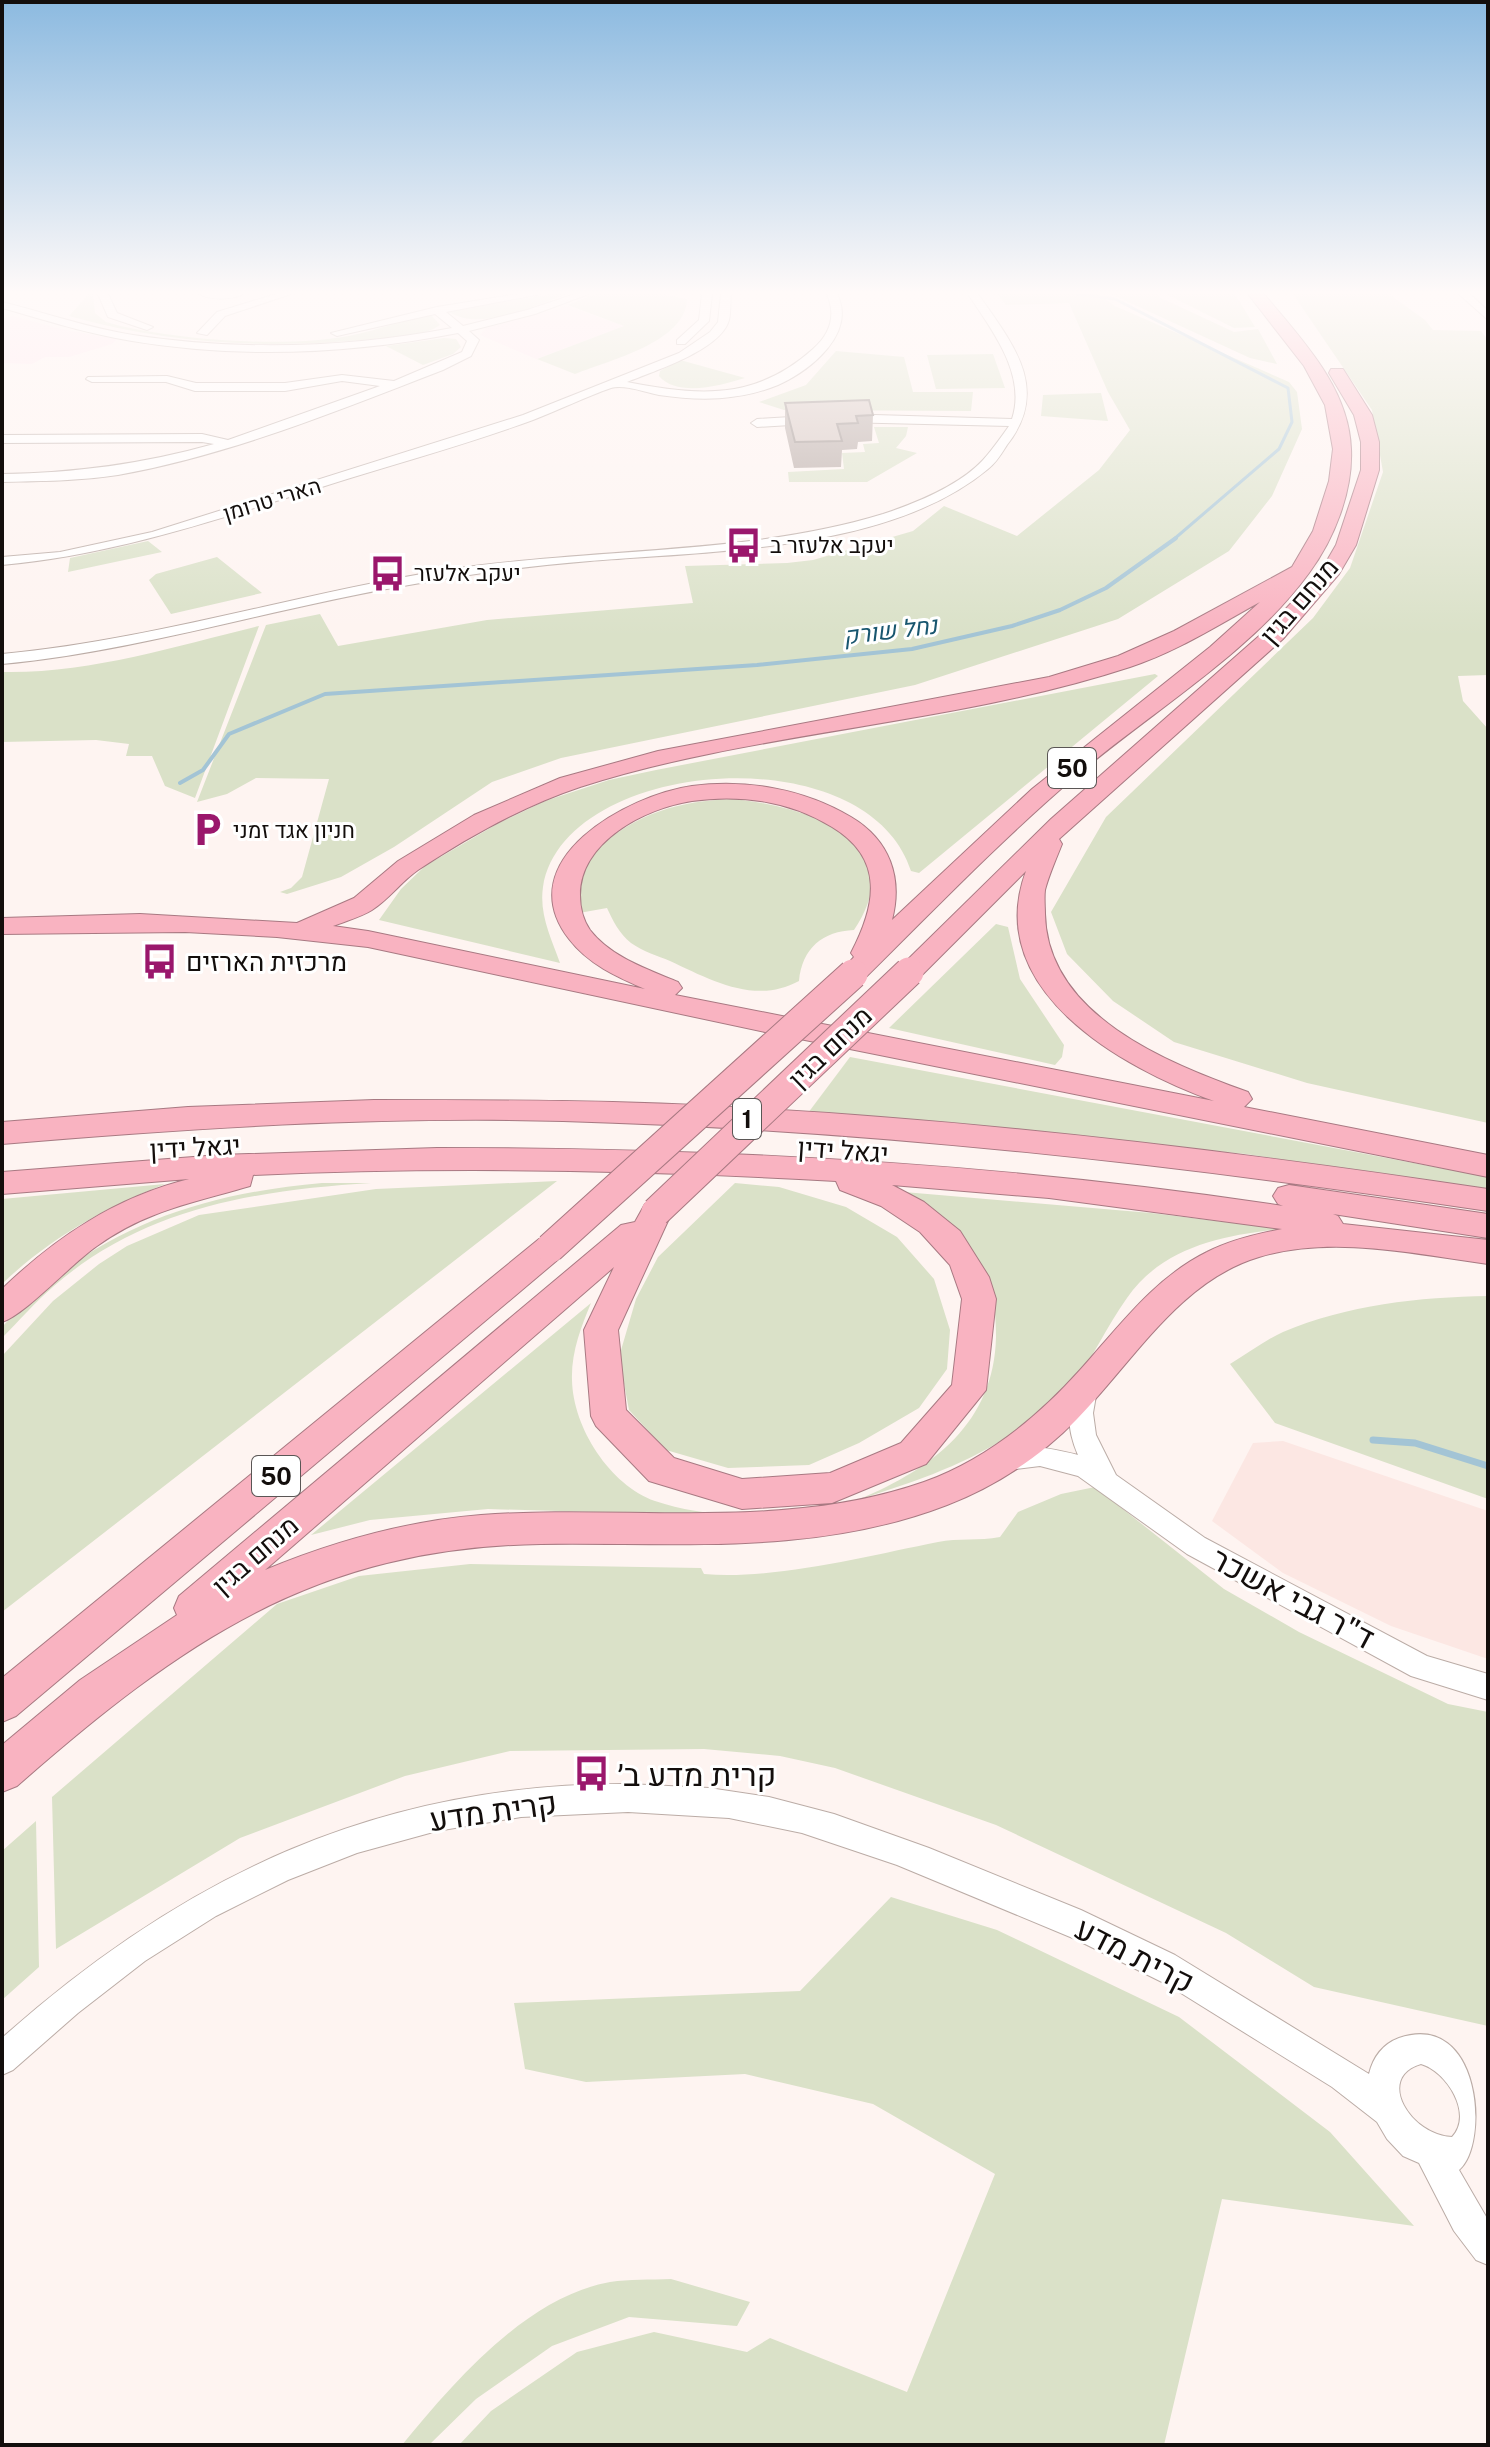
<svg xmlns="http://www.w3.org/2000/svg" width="1490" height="2447" viewBox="0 0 1490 2447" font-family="'Public Sans',Heebo,sans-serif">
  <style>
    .education { fill: #fee5ed }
    .medical { fill: #fce7e3 }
    .green { fill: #dae1c8 }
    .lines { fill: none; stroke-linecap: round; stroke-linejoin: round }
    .stream-far2 { stroke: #a3c4d5; stroke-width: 3 }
    .stream-far1 { stroke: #a3c4d5; stroke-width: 4 }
    .stream { stroke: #a3c4d5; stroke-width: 7 }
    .minor-casing { stroke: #bbaca6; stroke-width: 2 }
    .highway-casing { stroke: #a87982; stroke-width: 2 }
    .minor { fill: #fff; fill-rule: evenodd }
    .highway { fill: #f9b3c1; fill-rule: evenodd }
    .highway-bridge-casing { stroke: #a87982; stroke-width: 31; stroke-linecap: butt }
    .highway-bridge { stroke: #f9b3c1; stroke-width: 29 }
    .wall { fill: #b3a5a0 }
    .building { fill: #d0c0ba; stroke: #928682; stroke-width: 2 }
    .labels { text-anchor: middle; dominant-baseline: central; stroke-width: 6; stroke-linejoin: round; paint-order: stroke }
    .far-street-label { font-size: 22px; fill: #130e0c; stroke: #fff }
    .far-poi-label { font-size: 22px; fill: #130e0c; stroke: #fff; text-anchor: start }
    .far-water-label { font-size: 24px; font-style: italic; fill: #18566f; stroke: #fff }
    .shield { fill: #fff; stroke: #5a5655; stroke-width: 2 }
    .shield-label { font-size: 24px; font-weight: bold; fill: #130e0c }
    .street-label { font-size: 26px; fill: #130e0c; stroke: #fff }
    .poi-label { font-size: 26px; fill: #130e0c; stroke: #fff; text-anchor: start }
    .near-street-label { font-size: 32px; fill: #130e0c; stroke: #fff }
    .near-poi-label { font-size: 32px; fill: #130e0c; stroke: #fff; text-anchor: start }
  </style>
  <rect width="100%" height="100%" fill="#fef4f1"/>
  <!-- education -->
  <path class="education" d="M567 306 624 326 536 359 480 335 486 328Z
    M13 316 61 329 117 339 112 344 69 357H45L32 364 2 363V319Z"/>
  <!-- medical -->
  <path class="medical" d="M1283 1441 1488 1511V1659L1391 1626 1283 1573 1212 1521 1253 1443Z"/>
  <!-- green -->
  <path class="green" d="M89 294H93L95 313 106 322C168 340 289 349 353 335 377 330 401 321 425 316H432L440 325C424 337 394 337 374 339 268 349 173 345 69 316Z
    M550 294H567C533 306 482 332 449 312Z
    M595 294H661L687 299C686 342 610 360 575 374L537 359 624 326 568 305Z
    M997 294H1098L1115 306 1289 382 1297 392 1302 429 1272 496 1229 551 1118 619 915 685 561 758 492 782 394 847 341 877 287 894 280 892 291 888 302 877 329 779 256 778 227 794 197 802 266 625 320 614 338 646 487 620 693 603 685 566 787 563 813 560 913 531 944 506 1017 536 1099 470 1130 430 1108 392 1069 303 1006 305Z
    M1111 294H1158L1161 298 1234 332 1258 329 1277 364 1250 358Z
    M1166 294H1235L1255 327 1234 328Z
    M1293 294H1389L1425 320 1433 330 1481 331 1488 340V675L1458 676 1463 701 1488 729V1123L1307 1083 1174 1042 1113 1001 1067 954 1051 912 1106 817 1313 618 1350 568 1383 472 1372 410Z
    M444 338 456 339 461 347 453 354 423 365 386 346Z
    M836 351 904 357 913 392H973L971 411 784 410 759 402 806 385Z
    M993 354 1005 388 936 389 927 355Z
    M680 360 745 378C722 385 678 398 659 376L660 371Z
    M1101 393 1108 421 1041 416 1043 395Z
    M874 427H908L906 436 896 448 917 453 867 482H789L788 472 844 469 842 453 865 452 863 444 879 443Z
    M148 541 162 552 68 572 70 558Z
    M217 557 262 593 171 614 149 580 156 574Z
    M259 626 195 798 165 786 152 756H126L129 744 96 740 2 742V672C88 674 176 646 259 626Z
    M1155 674 1158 676 919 873 911 871C867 733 563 758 543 887 539 914 551 938 560 963L379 920 401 889 425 866 497 824 545 801 609 780 656 770Z
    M732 799C800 805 916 838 854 930 823 931 802 948 799 981 755 1005 711 980 670 961 658 956 642 951 631 943 619 933 613 921 607 908L579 913C579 901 577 886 580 875 582 866 590 857 597 850 634 813 681 801 732 799Z
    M996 924 1008 927 1020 979 1064 1045 1062 1057 1055 1065 889 1028Z
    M850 1057 1488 1177V1192L1246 1154 808 1113Z
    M557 1181 2 1612V1356L53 1301 99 1264 127 1246 199 1215 376 1189Z
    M322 1183H371C257 1190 143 1208 54 1286 35 1302 19 1321 2 1338V1327C89 1231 195 1194 322 1183Z
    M735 1183 779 1187 846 1207 897 1237 934 1279 950 1330 947 1369 919 1408 859 1443 809 1465 728 1468 666 1450 629 1410 619 1357 636 1299 658 1257Z
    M165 1184C104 1208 50 1238 2 1284V1199Z
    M904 1192 1151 1213 1282 1229C1224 1235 1162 1247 1127 1298 1107 1326 1092 1359 1072 1386 1064 1395 1053 1402 1044 1410 989 1456 928 1478 860 1499 933 1468 994 1423 996 1337 996 1320 995 1298 987 1283 982 1273 970 1264 962 1255 943 1234 923 1213 904 1192Z
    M1488 1296V1499L1275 1423 1230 1364C1247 1354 1265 1340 1283 1332 1346 1305 1420 1297 1488 1296Z
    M591 1303C581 1327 571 1353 572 1380 573 1428 610 1485 655 1501 681 1510 708 1513 734 1516L488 1509 370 1520 311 1535Z
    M1095 1487 1224 1589 1299 1632 1448 1704 1488 1712V2026L1314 1987 1226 1933 996 1825 835 1768 780 1756 704 1749 510 1751 405 1776 240 1838 56 1949 52 1797 277 1604 359 1576 470 1564 701 1568 704 1574C775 1580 867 1556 938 1542 958 1538 979 1541 1000 1537L1018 1512 1061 1494Z
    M36 1821 39 1967 2 2000V1851Z
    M891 1897 997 1930 1179 2017 1330 2132 1414 2226 1222 2199 1164 2445H459L491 2411 577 2352 654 2332 747 2352 770 2338 907 2392 995 2174 873 2104 745 2074 586 2082 525 2069 514 2003 800 1991Z
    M671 2279 750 2302 737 2326 629 2317 552 2346 476 2399 429 2445H402C453 2383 526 2297 610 2282 629 2279 651 2280 671 2279Z"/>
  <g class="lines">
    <!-- stream-far2 -->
    <path class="stream-far2" d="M1077 294 1115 299 1288 388 1292 422 1279 449 1173 540"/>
    <!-- stream-far1 -->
    <path class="stream-far1" d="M180 783 203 770 229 734 325 694 757 665 912 649 1012 626 1060 610 1106 588 1176 538"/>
    <!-- stream -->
    <path class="stream" d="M1373 1440 1415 1443 1488 1466"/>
    <defs>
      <path id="minor" d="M98 294H108L117 313 153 327 147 330 108 317Z
        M199 294H243C233 300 209 300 199 294Z
        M276 294H291L225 316 207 335 197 333 217 312Z
        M518 294H541L446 312 463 326 527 310 575 294H589L535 314 469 331 479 340 471 356 443 370C337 411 230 455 118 475 79 481 41 481 2 482V474C75 473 143 464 214 444L202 442 2 443V435L202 434 228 440 380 386 342 381 285 391H195L166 382H92L86 379 88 377 167 376 196 383H285L342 375 394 381 462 352 467 341 458 333C351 354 240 359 132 341 88 334 45 320 2 308V302C46 313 89 328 133 335 239 351 347 348 452 328L435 314 337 336 331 333 437 307Z
        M702 294H712L709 321 685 344H677V340L699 320Z
        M721 294H731C730 302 731 312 729 320 721 350 654 371 627 382 699 396 755 401 813 349 831 333 836 315 827 294H837C857 333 811 370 778 385 739 401 700 401 659 395 645 392 624 384 611 388 585 397 559 410 533 420 465 445 394 464 325 486 218 519 114 555 2 565V557L60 552 152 532 523 415 679 353 710 332 718 322Z
        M968 294H978C1013 344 1051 389 1007 445 1002 453 996 463 988 469 890 551 713 551 590 561 529 566 469 574 409 585 272 608 140 651 2 664V654C155 640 301 592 452 569 592 548 750 555 883 514 916 503 959 486 983 460 993 449 1001 437 1009 426L840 422 757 427 751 423 757 419 840 414 1012 419C1027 374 991 329 968 294Z
        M1459 294H1470L1488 311V320Z
        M1085 1380 1093 1383 1097 1390 1093 1413 1096 1435 1116 1475 1205 1538 1427 1656 1488 1674V1700L1411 1676 1187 1554 1078 1476 1040 1466 1007 1470 998 1467 995 1460 998 1453C1026 1443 1050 1448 1078 1455 1068 1432 1065 1406 1077 1383Z
        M628 1784 709 1788 769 1797 834 1814 929 1848 1081 1910 1175 1955 1369 2074C1373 2057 1383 2044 1399 2038 1481 2010 1490 2144 1459 2170L1488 2220V2265L1476 2260 1454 2231 1419 2163 1403 2156 1387 2139 1377 2122 1332 2087 1168 1985 1075 1939 897 1865 802 1833 729 1818 628 1812 521 1817 437 1831 357 1853 288 1880 216 1916 145 1961 78 2013 13 2070 2 2075V2038C185 1875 380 1783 628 1784ZM1421 2064C1446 2071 1474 2114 1452 2137 1412 2136 1374 2078 1421 2064Z"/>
      <path id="highway" d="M1248 294H1264C1301 339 1349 387 1351 449 1353 492 1334 539 1309 573 1251 653 1152 711 1077 775 1002 839 933 911 863 980L853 983 843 980 839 974 854 957 851 953C876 905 885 859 832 827 790 801 740 794 692 801 645 808 580 842 580 895 580 907 583 920 590 930 611 957 647 969 678 982L682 988 675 995 1214 1101C1122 1068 982 990 1026 871L919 978 909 981 899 978 895 972 1051 819 1267 629 1321 571 1336 545 1361 470V442L1354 415 1329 373 1331 369H1343L1372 415 1379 442V470L1356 545 1339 574 1283 639 1059 839 1062 844C1056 859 1049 875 1045 890 1044 898 1045 907 1045 914 1047 1015 1167 1063 1248 1092L1252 1099 1244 1107 1488 1155V1177L765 1032 368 947 277 937 185 932 2 934V918L140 914 297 923 354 898 398 861 474 815 560 778 658 751 1049 677 1118 656 1174 631 1292 567 1313 531 1329 481 1333 449 1325 405 1304 366ZM1260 602 1210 647 1032 789 892 920C903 878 890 840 851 817 804 789 747 779 692 786 628 795 508 860 569 939 588 964 617 977 645 989L368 931 333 926C346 921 361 917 372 910 389 899 402 881 418 870 468 837 523 806 580 787 757 730 951 726 1130 667 1176 652 1218 625 1260 602Z
        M374 1100C499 1100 624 1100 749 1108 997 1122 1242 1152 1488 1189V1211C1181 1165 874 1130 563 1121 376 1116 189 1128 2 1144V1122L188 1107Z
        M437 1148C720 1148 1003 1163 1283 1206L1278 1204 1273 1196 1278 1188 1289 1185 1488 1214V1238L1333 1214 1338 1216 1343 1224 1488 1240V1264C1414 1254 1332 1235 1259 1257 1179 1281 1133 1362 1077 1419 1041 1456 996 1486 947 1505 815 1556 679 1542 541 1544 315 1547 180 1643 17 1786L2 1792V1745L80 1680 177 1615 174 1608 179 1596 621 1225 635 1222 645 1204 656 1200 667 1204 672 1212 618 1330 626 1410 674 1458 742 1479 830 1473 901 1443 952 1385 962 1299 950 1265 920 1232 881 1206 840 1190 836 1181C642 1170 447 1166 253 1175L250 1186C193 1203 147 1210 97 1246 72 1263 25 1315 2 1322V1289C56 1237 116 1197 189 1179L2 1194V1172L219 1155ZM892 1185 1049 1198 1282 1229C1256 1234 1230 1240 1207 1252 1154 1278 1118 1328 1080 1370 1037 1418 985 1460 924 1482 781 1532 629 1504 481 1515 406 1521 335 1541 265 1570L614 1267 584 1330 591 1416 596 1426 649 1481 742 1509 832 1503 926 1464 986 1390 996 1299 989 1277 960 1231 924 1202Z
        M550 1236 561 1239 566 1248 561 1257 16 1716 2 1722V1678L539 1239Z"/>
    </defs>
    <!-- minor casing -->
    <use href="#minor" class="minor-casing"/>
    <!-- highway casing -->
    <use href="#highway" class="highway-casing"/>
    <!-- minor -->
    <use href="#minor" class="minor"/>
    <!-- highway -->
    <use href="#highway" class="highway"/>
    <defs>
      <path id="highway-bridge" d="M656 1212 909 972
        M550 1248 853 974"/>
    </defs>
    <!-- highway-bridge casing -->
    <use href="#highway-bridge" class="highway-bridge-casing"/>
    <!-- highway-bridge -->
    <use href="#highway-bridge" class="highway-bridge"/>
  </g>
  <!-- wall -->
  <path class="wall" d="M785 403 873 415 872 441 858 442 857 449 842 450 841 467 794 468 785 428Z"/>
  <!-- building -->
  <path class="building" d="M869 400 873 415 856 416 858 423 837 424 842 441 795 442 785 403Z"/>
  <!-- sky -->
  <linearGradient id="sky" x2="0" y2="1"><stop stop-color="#8cbae0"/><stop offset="0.46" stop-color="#fffaf9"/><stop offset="1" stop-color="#fffaf9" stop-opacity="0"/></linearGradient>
  <rect width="1490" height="636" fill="url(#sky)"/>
  <!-- icons -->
  <defs>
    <symbol id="bus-bare" viewBox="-9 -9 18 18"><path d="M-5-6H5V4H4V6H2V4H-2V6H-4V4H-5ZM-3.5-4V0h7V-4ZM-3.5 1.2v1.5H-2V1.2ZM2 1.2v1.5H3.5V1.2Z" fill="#9a176c" stroke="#fff" stroke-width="2.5" paint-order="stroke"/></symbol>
    <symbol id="parking-bare" viewBox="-9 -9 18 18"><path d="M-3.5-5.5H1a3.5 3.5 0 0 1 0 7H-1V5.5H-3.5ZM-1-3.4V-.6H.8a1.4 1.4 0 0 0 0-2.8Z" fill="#9a176c" stroke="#fff" stroke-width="2.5" paint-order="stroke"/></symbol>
  </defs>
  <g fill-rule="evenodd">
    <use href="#bus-bare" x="718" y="520" width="51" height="51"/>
    <use href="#bus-bare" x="362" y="548" width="51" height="51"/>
    <use href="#parking-bare" x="182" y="804" width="51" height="51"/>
    <use href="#bus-bare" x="134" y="936" width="51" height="51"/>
    <use href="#bus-bare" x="566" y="1748" width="51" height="51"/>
  </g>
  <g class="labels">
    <!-- far-street labels -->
    <g class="far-street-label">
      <text transform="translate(272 499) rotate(-17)">הארי טרומן</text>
    </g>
    <!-- far-poi labels -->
    <g class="far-poi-label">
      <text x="770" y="545">יעקב אלעזר ב</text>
      <text x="414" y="573">יעקב אלעזר</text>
      <text x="233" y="830">חניון אגד זמני</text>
    </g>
    <!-- far-water labels -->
    <g class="far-water-label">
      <text transform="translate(890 630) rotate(-7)">נחל שורק</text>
    </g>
    <!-- shield labels -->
    <g class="shield">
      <rect x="1048" y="748" width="48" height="40" rx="6"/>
      <rect x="733" y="1099" width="28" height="40" rx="6"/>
      <rect x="252" y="1456" width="48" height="40" rx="6"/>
    </g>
    <g class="shield-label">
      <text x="1072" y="768">50</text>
      <text x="747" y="1119">1</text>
      <text x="276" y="1476">50</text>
    </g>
    <!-- street labels -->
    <g class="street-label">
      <text transform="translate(1299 601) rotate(-49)">מנחם בגין</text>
      <text transform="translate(830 1047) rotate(-44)">מנחם בגין</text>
      <text transform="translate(195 1147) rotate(-3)">יגאל ידין</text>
      <text transform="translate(843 1150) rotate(4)">יגאל ידין</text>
      <text transform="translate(255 1555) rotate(-41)">מנחם בגין</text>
    </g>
    <!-- poi labels -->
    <g class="poi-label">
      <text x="186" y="961">מרכזית הארזים</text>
    </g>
    <!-- near-street labels -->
    <g class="near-street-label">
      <text transform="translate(1293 1598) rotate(28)">ד"ר גבי אשכר</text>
      <text transform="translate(493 1811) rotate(-8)">קרית מדע</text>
      <text transform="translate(1135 1955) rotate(27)">קרית מדע</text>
    </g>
    <!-- near-poi labels -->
    <g class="near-poi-label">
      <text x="618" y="1774">קרית מדע ב׳</text>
    </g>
  </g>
  <!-- border -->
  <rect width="1490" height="2447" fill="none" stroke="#130e0c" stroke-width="8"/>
</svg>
